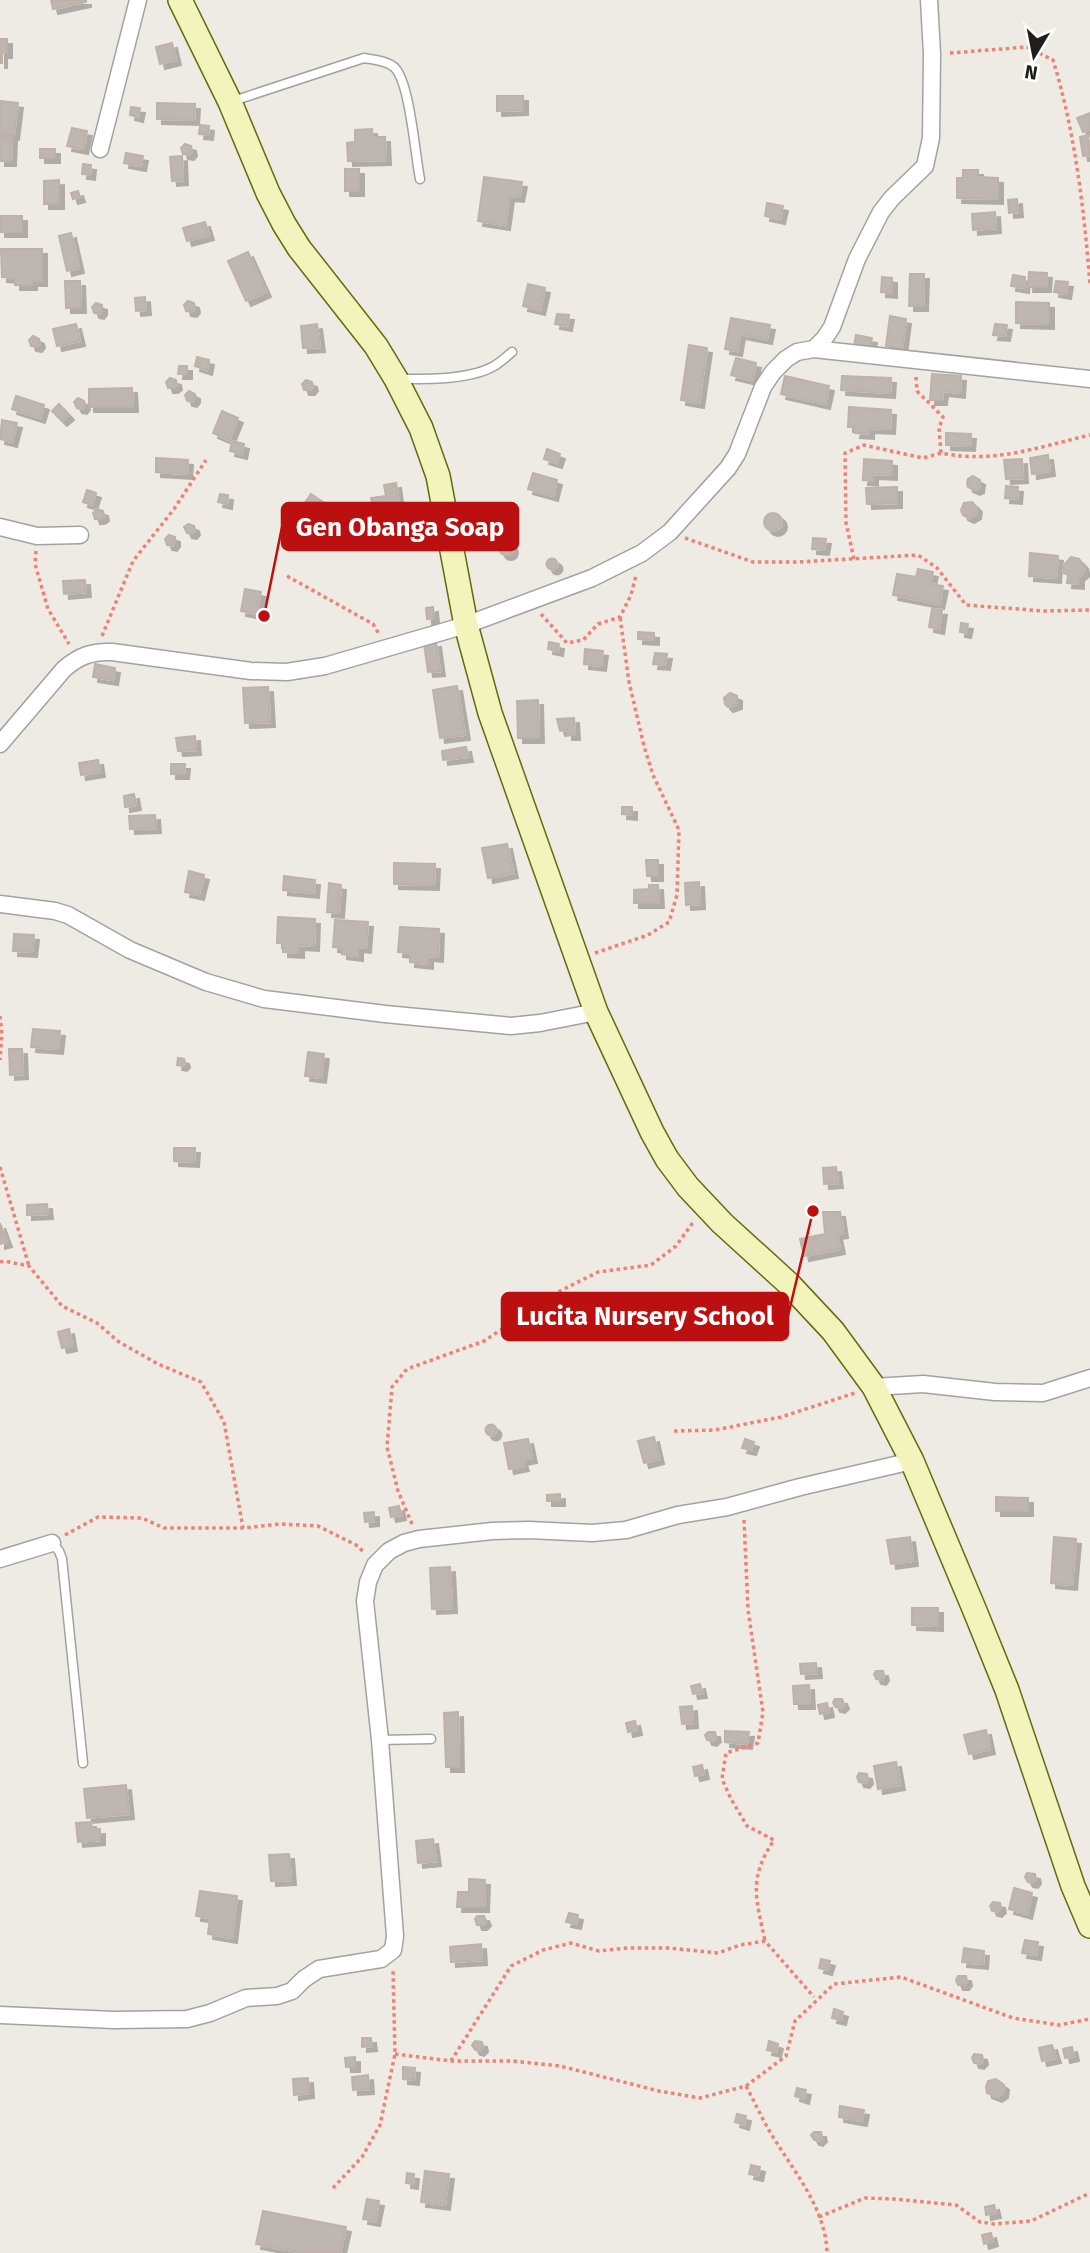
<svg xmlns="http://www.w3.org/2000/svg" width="1090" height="2253" viewBox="0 0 1090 2253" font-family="'Fira Sans',sans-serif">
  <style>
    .building { fill: #beb7b1; stroke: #beb2a8; stroke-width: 2; filter: url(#shadow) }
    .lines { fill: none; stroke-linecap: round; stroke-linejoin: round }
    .lane-casing { stroke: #a2a2a2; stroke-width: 11 }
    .street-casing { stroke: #a2a2a2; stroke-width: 19 }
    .secondary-casing { stroke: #626c0d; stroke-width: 26 }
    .path { stroke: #ef8175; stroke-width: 3.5; stroke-dasharray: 3.5 3.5; stroke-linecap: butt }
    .lane { stroke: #fff; stroke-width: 8 }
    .street { stroke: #fff; stroke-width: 16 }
    .secondary { stroke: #f2f4bc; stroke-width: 23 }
    .leader { fill: none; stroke: #bc1010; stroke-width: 2.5 }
    .callout-dot { fill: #bc1010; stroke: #fff; stroke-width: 2.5 }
    .callout { fill: #bc1010; stroke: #bc1010; stroke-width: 2.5 }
    .callout-label { font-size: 26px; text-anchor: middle; font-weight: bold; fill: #fff }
  </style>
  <defs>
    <filter id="shadow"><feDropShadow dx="5" dy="5" stdDeviation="0" flood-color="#0004"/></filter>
  </defs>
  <rect width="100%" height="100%" fill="#eeebe4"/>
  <!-- building -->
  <path class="building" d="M51 0H86V2L53 9Z
    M0 39H7V53H2V63H0Z
    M172 43 176 60 160 64 156 47Z
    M497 96H523V110L497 111Z
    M0 101 18 103 14 135 0 134Z
    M157 103 195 104 194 120 157 119Z
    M131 107 140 108 138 117 130 115Z
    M1090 113V129L1083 132 1077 118Z
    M200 125 209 126 208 135 199 134Z
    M72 128 87 131 83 149 67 146Z
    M372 129 373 137H385L386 160 348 161 347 143 355 142V130Z
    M1088 135 1090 155 1083 156 1080 137Z
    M0 136 12 137 11 161H0Z
    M185 144 191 146 192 151 189 155 183 154 181 148Z
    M40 149H55V158H40Z
    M126 153 143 156 141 166 124 163Z
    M182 156 183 180 172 181 170 157Z
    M83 164 91 165 90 175 82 174Z
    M345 169H359V191H345Z
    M963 170H978V177L998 178V199L957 198V178H963Z
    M484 177 522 182 519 197 509 196 505 225 478 221Z
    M59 180V204H44V181Z
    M78 191 80 197 73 199 71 193Z
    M1017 199 1018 212 1009 213 1008 200Z
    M767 203 783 206 780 219 765 216Z
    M995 212 996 228 973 230 972 214Z
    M0 216H22V232H0Z
    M205 222 209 235 187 241 183 228Z
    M71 233 79 268 67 271 59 236Z
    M1 249H42V281H32V285H15V278L2 277Z
    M248 252 266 292 246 301 228 261Z
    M1029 272 1047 273 1046 287H1028Z
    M910 274H924L923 306H909Z
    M1013 275 1025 277 1024 288 1011 286Z
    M882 277 892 278V293L881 292Z
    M65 281H80L81 308H66Z
    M1056 281 1068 282 1066 294 1054 292Z
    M528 284 545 288 540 310 523 306Z
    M145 297 146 310 136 311 135 298Z
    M188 301 194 303 195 308 192 312 186 311 184 305Z
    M1016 302 1049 303V324L1016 323Z
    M96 303 102 305V310L99 314 94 313 92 307Z
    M557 314 569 315 567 326 555 324Z
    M890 316 906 319 902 349 886 346Z
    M731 318 770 325 767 339 740 334 737 351 725 349Z
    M76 324 80 341 57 346 53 329Z
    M317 324 320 347 303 348 301 326Z
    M995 324 1007 325 1005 336 993 335Z
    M856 335 872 338 870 349 854 346Z
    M33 336 39 339 40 343 37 347 31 346 29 340Z
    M689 345 707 348 699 403 681 400Z
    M197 357 209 360 207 370 195 366Z
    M736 358 756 363 752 380 731 375Z
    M179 366H187V374H178Z
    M932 374 961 376 960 393 943 391 942 400H930Z
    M785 376 829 386 825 404 781 394Z
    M842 376 891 378 890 393 841 390Z
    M170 378 176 380 177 385 173 388H168L166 382Z
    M306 380 312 382 313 386 310 390H304L302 384Z
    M132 388 133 407H89V389Z
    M189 391 195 394V398L192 402 187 401 185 395Z
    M16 396 44 405 40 418 12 409Z
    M78 398 84 401 85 405 82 409 77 408 74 402Z
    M59 404 69 415 62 421 52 411Z
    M849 407 891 410 890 429 869 428V434L855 433 856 427H848Z
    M222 411 238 418 229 440 213 433Z
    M2 420 17 423 12 442 0 439Z
    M946 433 971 434 970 446 946 445Z
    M232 441 244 444 242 454 230 451Z
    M547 449 560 454 557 463 544 459Z
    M1048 455 1050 471 1032 474 1030 458Z
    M156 458 188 460 187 474 156 472Z
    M864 459 892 461V475L873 474V481L863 480Z
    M1022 459 1023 478 1006 479 1004 460Z
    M533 473 557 480 553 496 528 489Z
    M973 476 980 480 979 488 975 490 968 487 967 483 968 479Z
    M396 483 399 504 373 507 371 498 386 496 384 485Z
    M1006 486 1018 487 1017 499 1005 498Z
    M897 487V503L867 504 866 488Z
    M87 490 96 493 92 505 83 502Z
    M220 494 228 495 227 504 218 502Z
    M311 494 329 506 314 529 295 517Z
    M972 502 977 507 976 514 969 518 963 515 961 510 964 503Z
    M97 509 103 511 104 516 100 519H95L93 513Z
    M764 522a9 9 0 1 1 18 0a9 9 0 1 1-18 0Z
    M188 524 194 526 195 530 192 534 187 533 184 527Z
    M169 535 175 537V542L172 546 167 545 165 539Z
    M813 538 826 539 824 550 812 549Z
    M499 548a7 7 0 1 1 14 0a7 7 0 1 1-14 0Z
    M1030 553 1058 556 1056 578 1029 576Z
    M1071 557 1079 559 1083 564 1085 571 1079 576V584L1067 583 1068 575 1064 573 1063 566Z
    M546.5 564a5.5 5.5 0 1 1 11 0a5.5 5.5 0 1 1-11 0Z
    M918 569 933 572 930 584 943 586 939 604 893 595 897 574 916 577Z
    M85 580 86 592 64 594 63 581Z
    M245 589 261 592 256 614 241 611Z
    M433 607 434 618 427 619 426 608Z
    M932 609 942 610 939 629 929 627Z
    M961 623 968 624 966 633 960 632Z
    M638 632 654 633V640L638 639Z
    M436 642 440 671 428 672 424 644Z
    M549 642 559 644 558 651 548 649Z
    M585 649 603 651 601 666 584 664Z
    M655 653 667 654 665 665 653 664Z
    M95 664 115 668 113 680 93 677Z
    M457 686 465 735 440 738 433 690Z
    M268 687 270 722 245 723 243 688Z
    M730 693 737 696V704L728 707 725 704 724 698Z
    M538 700 539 738H518L517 701Z
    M574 718 575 735H567V730L560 731 557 719Z
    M195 736 196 750 178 751 176 738Z
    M466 747 468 757 443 760 442 751Z
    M98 760 100 772 81 775 79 763Z
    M171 764H185L184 774H171Z
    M134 794 136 805 125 807 124 796Z
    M622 807H632V815L622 814Z
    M155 815 156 828 130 829 129 816Z
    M507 844 513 873 488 878 482 848Z
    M646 860H658V876H647Z
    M394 863 435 864 434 885 394 884Z
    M189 871 204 875 199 895 185 892Z
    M284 876 315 880 314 893 283 890Z
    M699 882 700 904 686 905 685 883Z
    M329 883 341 885 339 913 327 912Z
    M649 885H658L659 903H634V890L649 889Z
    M278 917 315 919 314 946 299 945V953L283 952V943H277Z
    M335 920 368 922 366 948 358 947V956L342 954V948L333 947Z
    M400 927 439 929 438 957 428 956V964L410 962V953L398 952Z
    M14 934 34 935 32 952 13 951Z
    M33 1029 60 1031 58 1049 31 1047Z
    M9 1049H22L23 1074 10 1075Z
    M308 1052 324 1054 321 1078 305 1076Z
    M178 1058 184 1059 185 1063 182 1066 177 1065Z
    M174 1148H195L194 1162 174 1161Z
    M836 1167 838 1183 824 1184 823 1168Z
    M47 1204 48 1214 27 1215V1205Z
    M823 1212H840L843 1233 837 1234 840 1249 804 1256 800 1239 825 1234Z
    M0 1223 7 1242 0 1244Z
    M69 1329 72 1346 62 1348 58 1332Z
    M485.5 1430a5.5 5.5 0 1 1 11 0a5.5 5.5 0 1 1-11 0Z
    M654 1437 659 1459 644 1463 638 1441Z
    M528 1439 532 1458 522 1460 524 1466 509 1469 504 1443Z
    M745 1439 754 1442 751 1450 742 1448Z
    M560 1494V1501H547V1495Z
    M996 1497 1028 1498V1511H996Z
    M399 1506 401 1515 391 1517 389 1508Z
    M374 1512V1521L365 1522 364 1513Z
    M910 1537 913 1561 891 1564 887 1540Z
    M1054 1537 1076 1539 1072 1585 1051 1583Z
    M450 1567 452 1608 432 1609 430 1568Z
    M912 1608H938V1626L912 1625Z
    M816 1663 817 1673 801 1674 800 1664Z
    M876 1671H883L884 1676 881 1680 876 1679 874 1674Z
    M700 1684 702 1693 693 1694 691 1686Z
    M809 1685 810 1704H794L793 1686Z
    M835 1699H842L844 1704 840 1708 835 1707 833 1702Z
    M827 1703 829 1712 820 1714 818 1705Z
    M692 1706 693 1723 682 1724 680 1707Z
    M458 1712 459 1767H446L444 1713Z
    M635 1721 637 1730 628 1732 626 1723Z
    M986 1730 990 1749 969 1754 964 1735Z
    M725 1731 749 1732 747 1744 725 1742Z
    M708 1732H715L716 1737 712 1741 707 1740 705 1735Z
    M896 1762 900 1785 878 1789 874 1766Z
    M702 1765 704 1774 695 1776 693 1767Z
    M859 1773 867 1774 868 1779 865 1783 859 1782 857 1777Z
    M126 1785 129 1814 87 1818 84 1789Z
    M91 1822 92 1830 100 1829V1840L78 1842 76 1823Z
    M433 1839 436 1861 418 1863 416 1841Z
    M289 1854 291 1880 271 1881 269 1855Z
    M1027 1873 1035 1874 1036 1879 1033 1883 1028 1882 1025 1877Z
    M469 1879 485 1880 484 1907H457L458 1892H469Z
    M1014 1888 1032 1893 1027 1914 1009 1909Z
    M200 1891 237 1896 232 1938 208 1934 210 1918 196 1916Z
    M993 1902 1000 1903 1001 1908 997 1912 992 1911 990 1906Z
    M569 1913 578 1915 576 1924 566 1922Z
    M477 1916H484L486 1921 482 1925H477L475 1919Z
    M1025 1940 1038 1942 1036 1955 1022 1953Z
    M481 1944 482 1960 451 1962 450 1947Z
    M964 1948 984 1951 983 1964 962 1962Z
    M821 1959 830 1961 827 1970 819 1968Z
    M958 1976H966L967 1981 964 1985H958L956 1980Z
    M834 2009 843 2012 841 2020 832 2018Z
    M362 2038H371L372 2046 362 2047Z
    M475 2041 482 2042 483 2047 479 2051 475 2050 472 2045Z
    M769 2041 778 2044 776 2052 767 2050Z
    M1052 2045 1056 2058 1042 2061 1039 2048Z
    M1072 2047 1074 2056 1065 2058 1063 2049Z
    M974 2054 982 2055 983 2060 979 2064 974 2063 972 2058Z
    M355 2057V2067H346L345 2058Z
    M403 2067 415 2068 414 2080 403 2079Z
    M368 2075 369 2089 353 2090 352 2077Z
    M308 2078 309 2093 294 2095 293 2079Z
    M996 2079 1004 2085 1003 2093 997 2097 987 2093 986 2087 988 2081Z
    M797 2088 806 2090 804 2099 795 2096Z
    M840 2106 864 2110 862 2121 839 2117Z
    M737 2114 746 2116 744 2125 735 2122Z
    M814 2132H821L822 2137 818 2141 814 2140 811 2135Z
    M751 2165 760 2167 758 2176 749 2174Z
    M425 2171 449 2174 445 2205 421 2202Z
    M407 2173 414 2174 413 2184 406 2183Z
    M367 2199 379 2201 375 2221 363 2219Z
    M994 2205 996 2213 986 2215 985 2207Z
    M263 2211 346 2227 340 2253H304L256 2244Z
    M991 2233 993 2241 984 2244 982 2235Z"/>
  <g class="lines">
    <defs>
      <path id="lane" d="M233 101 364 58C375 60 388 61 395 68 410 84 415 154 420 179
        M399 379C427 379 470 380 494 366 501 362 506 357 512 352
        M52 1543 59 1551 62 1559 83 1763
        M380 1740 431 1739"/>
      <path id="street" d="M100 149 138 0
        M814 349 1090 379
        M0 527 37 536 80 535
        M0 744 64 669C79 656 92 651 112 652L251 671 287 672 325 666 466 625 592 578 642 553 670 532 728 468 737 454 763 387 773 372 786 359 797 352 814 349 824 339 832 327 857 259 881 212 892 198 925 166 931 138 932 54 929 0
        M0 904 55 911 68 915 130 950 206 982 264 999 385 1014 511 1026 540 1023 596 1012
        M874 1387 923 1384 995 1392 1043 1393 1090 1378
        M0 1559 52 1543
        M0 2015 114 2020 187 2019 210 2013 246 1998 277 1996 292 1991 304 1979 319 1969 381 1959 393 1950 395 1936 380 1740 365 1601 368 1582 375 1565 389 1551 404 1543 419 1539 492 1531 529 1530 592 1533 626 1530 678 1515 727 1507 800 1487 912 1461"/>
      <path id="secondary" d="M180 0 230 102 268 193 284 224 299 248 376 346 396 379 421 428 438 476 466 625 490 713 596 1012 652 1132 667 1159 688 1187 722 1223 789 1284 833 1331 874 1387 912 1461 975 1611 1007 1690 1073 1886 1090 1926"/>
    </defs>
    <!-- lane casing -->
    <use href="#lane" class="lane-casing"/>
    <!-- street casing -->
    <use href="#street" class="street-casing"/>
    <!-- secondary casing -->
    <use href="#secondary" class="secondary-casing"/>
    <!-- path -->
    <path class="path" d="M950 53 1027 47 1053 60C1075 131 1084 210 1090 284
      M916 377 917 391 943 417 939 428 941 453C995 464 1038 447 1090 435
      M685 538 753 562H797L918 555 937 568 966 605 1044 611 1090 610
      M36 551 35 564 48 609 69 644
      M854 559 846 523 845 453 864 445 923 458 941 453
      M287 576 373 624 379 634
      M541 614 567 643 583 640 598 624 620 617 631 595 636 575
      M102 636 133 561 174 509 206 460
      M595 953 648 935 669 922 677 895 679 830 653 775 644 746 629 682 620 617
      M0 1016 2 1034 0 1060
      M0 1167 29 1266
      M0 1262 4 1261 29 1266 62 1306 97 1323 119 1342 158 1364 201 1382 224 1422 243 1528
      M674 1431 715 1430 781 1417 855 1393
      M744 1520 748 1610 763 1712 758 1743 726 1753 722 1779 731 1799 747 1826 774 1840C748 1879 756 1898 765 1941
      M412 1524 398 1491 387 1447 392 1387 407 1369 484 1341 558 1292 598 1272 651 1265 676 1246 694 1221
      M65 1535 98 1517 142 1518 164 1528H243L280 1524 318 1526 358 1546 364 1553
      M395 2054 451 2061H513L560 2066 659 2091 700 2098 746 2086 786 2056 795 2021 834 1984 901 1977 1013 2018 1059 2025 1090 2019
      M451 2061 511 1966 543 1950 571 1943 599 1951 627 1948H669L718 1953 740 1945 765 1941 814 1997
      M746 2086C753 2099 759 2112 766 2125 788 2165 826 2205 827 2253
      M333 2188 362 2157 380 2125 395 2054 393 1970
      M819 2217 865 2198 894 2199 956 2205 980 2222 994 2224 1031 2221 1090 2193"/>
    <!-- lane -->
    <use href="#lane" class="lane"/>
    <!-- street -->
    <use href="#street" class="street"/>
    <!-- secondary -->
    <use href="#secondary" class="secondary"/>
  </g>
  <!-- callouts -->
  <path class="leader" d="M264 616L282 527M813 1211L788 1316"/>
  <g class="callout-dot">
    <circle cx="264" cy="616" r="7"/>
    <circle cx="813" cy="1211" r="7"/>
  </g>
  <g class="callout">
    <rect x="282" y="503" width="236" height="47" rx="7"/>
    <rect x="502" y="1293" width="286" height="47" rx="7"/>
  </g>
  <g class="callout-label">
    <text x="400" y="536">Gen Obanga Soap</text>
    <text x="645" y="1325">Lucita Nursery School</text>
  </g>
  <!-- north arrow -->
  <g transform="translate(1034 56) rotate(190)" stroke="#ffffff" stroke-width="5" paint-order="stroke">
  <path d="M0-5L12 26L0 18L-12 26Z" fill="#1e1e1e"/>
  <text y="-10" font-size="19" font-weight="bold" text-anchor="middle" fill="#1e1e1e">N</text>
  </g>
</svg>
